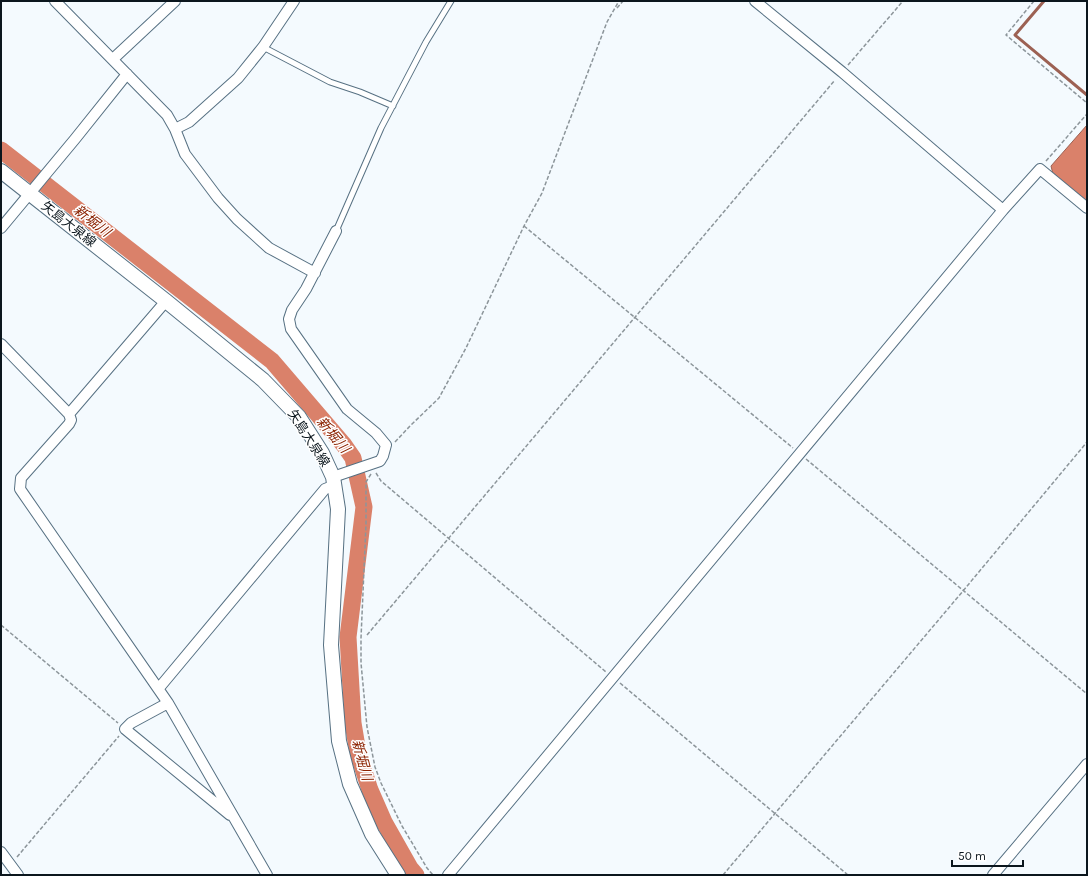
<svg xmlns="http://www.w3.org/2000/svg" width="1088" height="876" viewBox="0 0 1088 876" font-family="Karla,'Noto Sans JP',sans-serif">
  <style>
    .water { fill: #da816a; stroke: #9c6153 }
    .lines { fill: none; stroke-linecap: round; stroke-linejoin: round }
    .stream { stroke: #9c6153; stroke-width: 3 }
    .river { stroke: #da816a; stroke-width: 17 }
    .lane-casing { stroke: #577183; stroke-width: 7 }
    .street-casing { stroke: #577183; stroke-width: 12 }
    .secondary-casing { stroke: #577183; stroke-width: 16 }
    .path { stroke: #8c959a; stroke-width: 1.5; stroke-dasharray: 4 2; stroke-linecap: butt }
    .lane { stroke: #fff; stroke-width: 5 }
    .street { stroke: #fff; stroke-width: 10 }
    .secondary { stroke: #fff; stroke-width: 14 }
    .labels { text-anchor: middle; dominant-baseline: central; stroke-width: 3; stroke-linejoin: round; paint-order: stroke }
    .street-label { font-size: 13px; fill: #0b161d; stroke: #fff }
    .water-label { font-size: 14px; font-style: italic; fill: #8b2201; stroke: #fff }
  </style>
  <rect width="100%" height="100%" fill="#f4fafe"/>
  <!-- water -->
  <path class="water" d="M1087 125V202L1053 174 1051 166Z"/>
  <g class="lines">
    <!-- stream -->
    <path class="stream" d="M1044 1 1015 35 1087 95"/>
    <!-- river -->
    <path class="river" d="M1 150 272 361 344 445 353 458 364 507 348 637 353 723 358 753 370 790 384 822 410 868 416 875"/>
    <defs>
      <path id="lane" d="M263 47 330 82 360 92 393 106
        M336 231 381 128 426 42 451 1"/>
      <path id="street" d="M55 1 167 115 175 129 185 154 218 198 237 219 269 248 315 273
        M755 1 842 72 1003 210
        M113 59 175 1
        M175 129 189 122 238 78 263 47 294 1
        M1 228 75 139 127 74
        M1 344 69 414 71 420 69 424 21 478 20 489 168 703 267 875
        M69 414 166 301
        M333 477 380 461 383 456 386 445 376 433 347 409 291 329 289 319 292 310 306 289 336 231
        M159 688 325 489 335 485
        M168 703 131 723 125 729 230 815
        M1 852 18 875
        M448 875 1003 210 1040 169 1087 208
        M993 875 1087 764"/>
      <path id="secondary" d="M1 171 166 301 263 380 299 417 322 453 333 477 338 509 331 645 339 741 350 784 372 834 398 875"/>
    </defs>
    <!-- lane casing -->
    <use href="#lane" class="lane-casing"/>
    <!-- street casing -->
    <use href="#street" class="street-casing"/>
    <!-- secondary casing -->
    <use href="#secondary" class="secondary-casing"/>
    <!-- path -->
    <path class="path" d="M1034 1 1006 35 1087 103
      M617 8 623 1
      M848 65 903 1
      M1046 161 1087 114
      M524 226 793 448
      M395 442 410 426 439 398 466 348 524 226 542 193 607 22 619 1
      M806 459 1087 694
      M376 473 381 481 606 672
      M371 474 366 482V524L361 638V663L367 727 375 767 381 783 402 826 427 868 433 875
      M1 625 118 723
      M367 635 835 80
      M620 683 848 875
      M17 857 119 736
      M723 875 963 591 1087 442"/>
    <!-- lane -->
    <use href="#lane" class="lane"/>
    <!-- street -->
    <use href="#street" class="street"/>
    <!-- secondary -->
    <use href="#secondary" class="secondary"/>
  </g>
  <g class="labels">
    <!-- street labels -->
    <g class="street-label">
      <text transform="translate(69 224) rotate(38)">矢島大泉線</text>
      <text transform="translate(309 438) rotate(57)">矢島大泉線</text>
    </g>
    <!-- water labels -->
    <g class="water-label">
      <text transform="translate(92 221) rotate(38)">新堀川</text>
      <text transform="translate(333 435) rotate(50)">新堀川</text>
      <text transform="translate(362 760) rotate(75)">新堀川</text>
    </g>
  </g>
  <!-- border -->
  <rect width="1088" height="876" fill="none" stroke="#0b161d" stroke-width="4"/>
  <!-- scale -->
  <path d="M952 860v6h71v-6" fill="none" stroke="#0b161d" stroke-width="2"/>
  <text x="958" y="860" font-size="12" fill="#0b161d" stroke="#ffffff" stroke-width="3" paint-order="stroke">50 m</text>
</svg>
